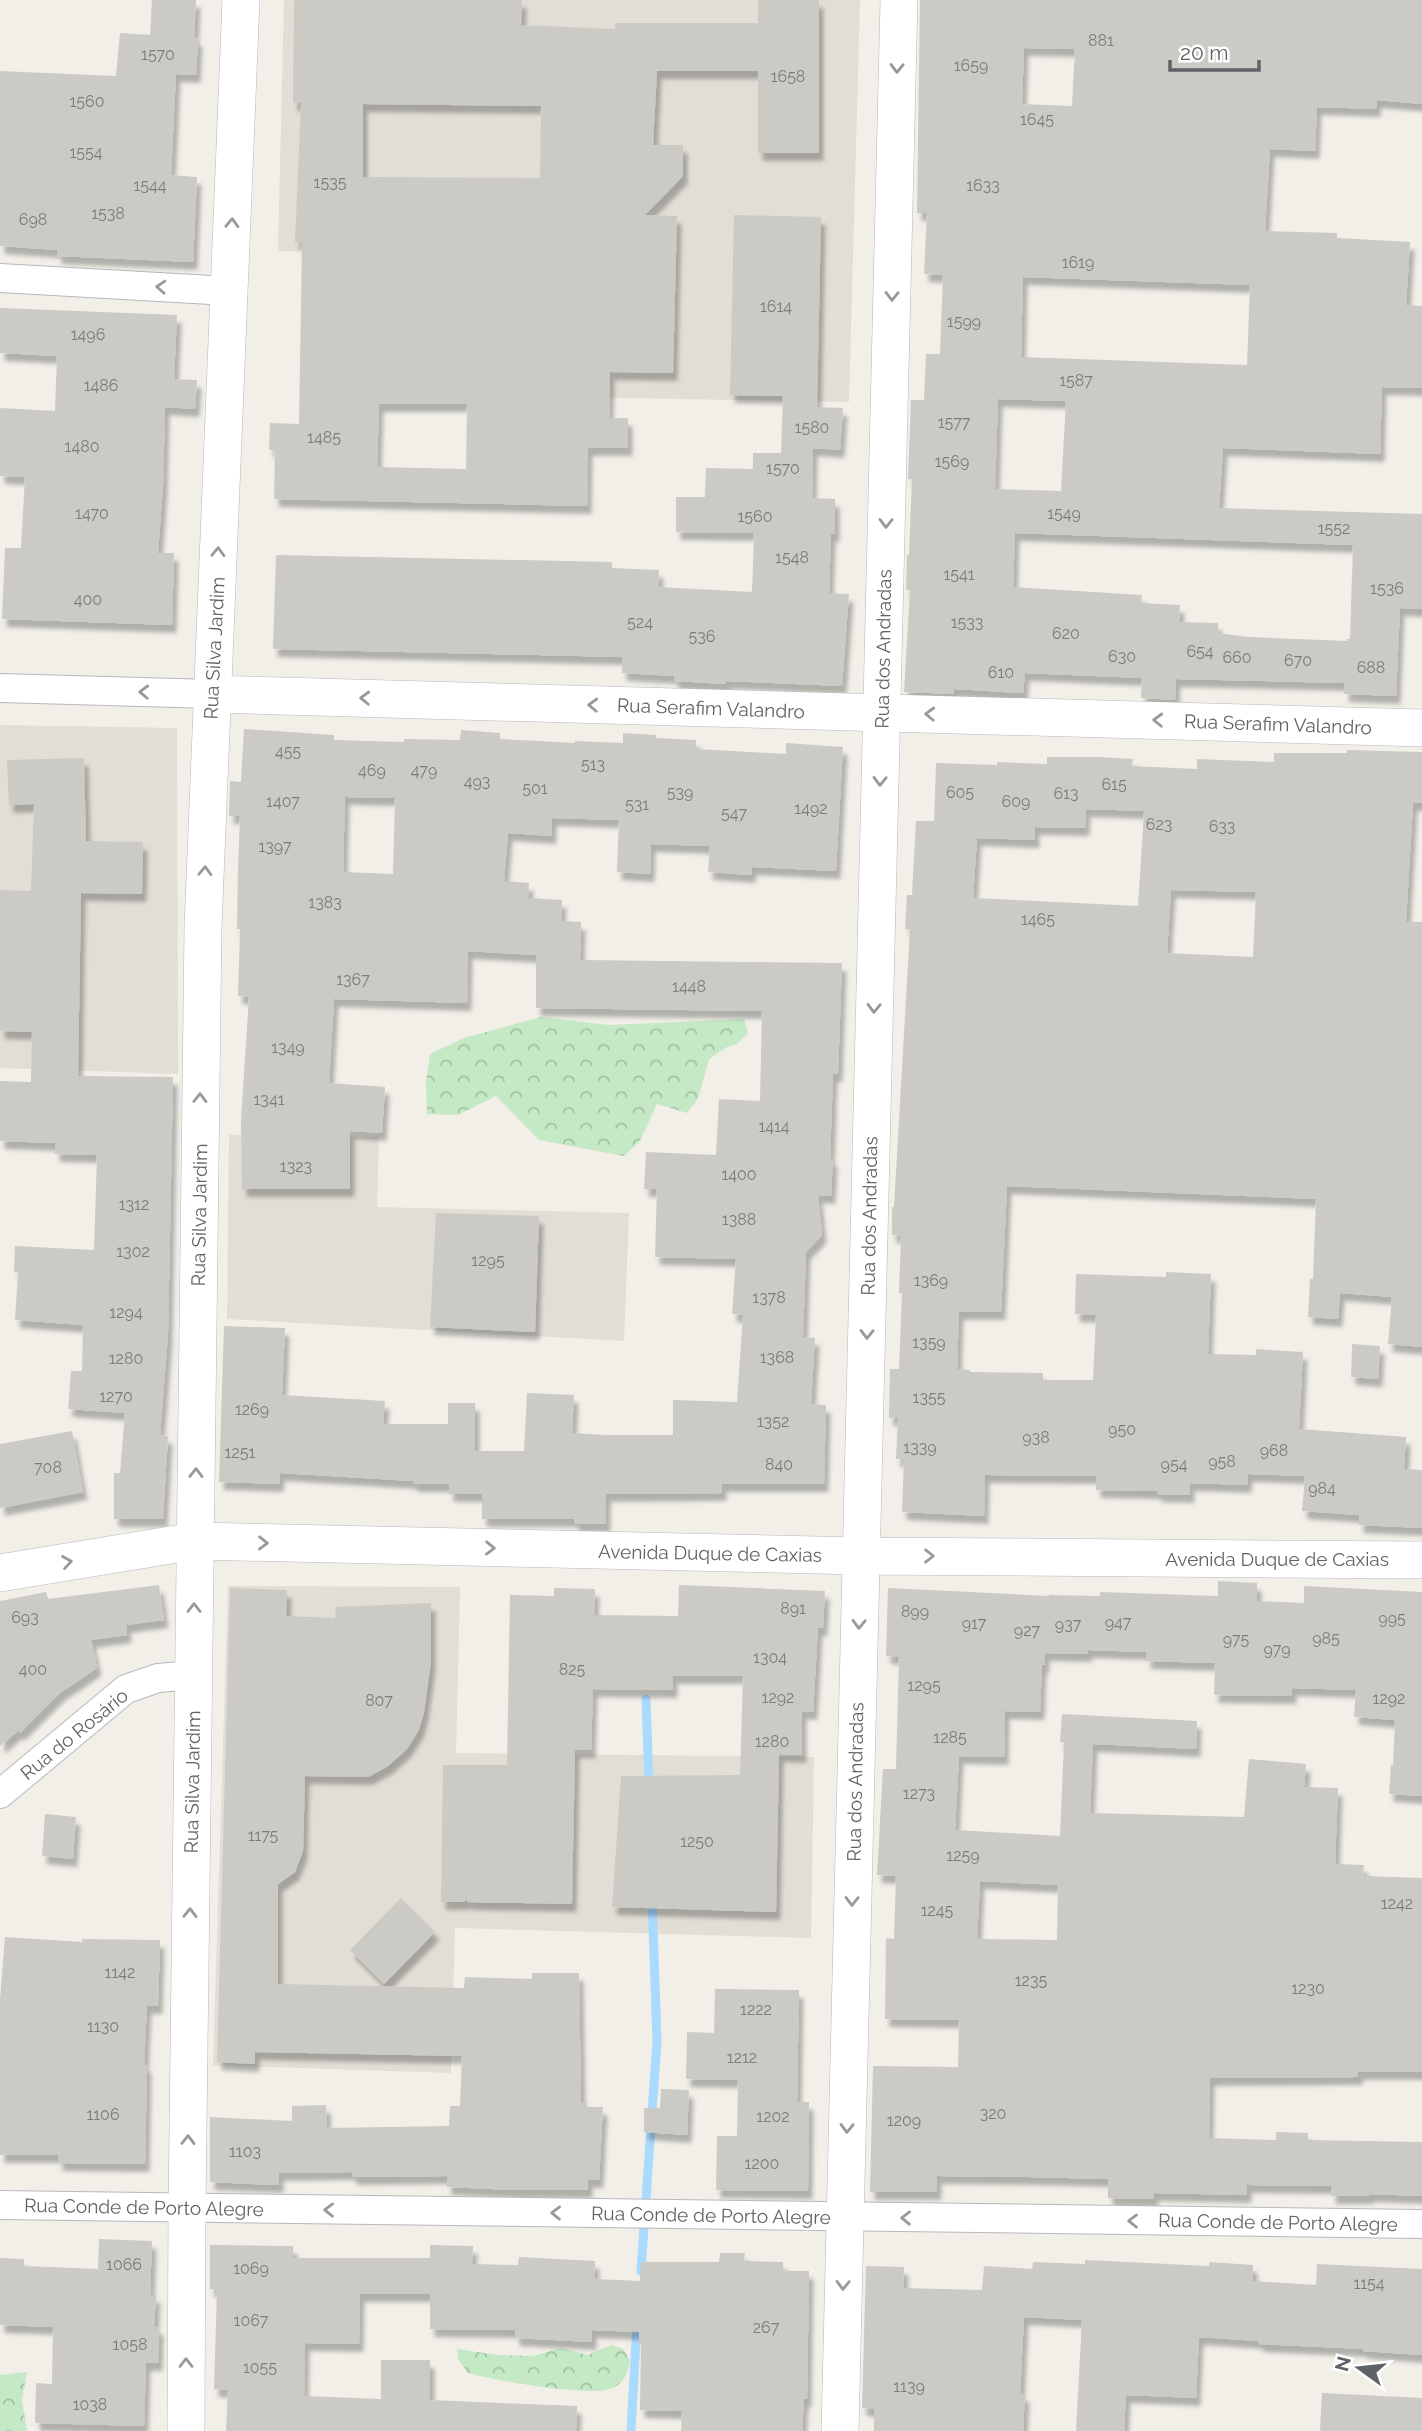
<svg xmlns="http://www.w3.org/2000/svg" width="1422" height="2431" viewBox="0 0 1422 2431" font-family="Raleway,sans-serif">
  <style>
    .education { fill: #e1ded6 }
    .forest { fill: url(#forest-crowns) }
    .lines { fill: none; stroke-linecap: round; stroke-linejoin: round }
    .stream { stroke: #aadaff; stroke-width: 9 }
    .building { fill: #cccac5; fill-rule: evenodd; filter: url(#shadow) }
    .minor-casing { stroke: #b5b8bc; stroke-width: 30 }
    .tertiary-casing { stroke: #b5b8bc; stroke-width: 38 }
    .minor { stroke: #fff; stroke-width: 28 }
    .tertiary { stroke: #fff; stroke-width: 37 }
    .oneway { stroke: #979a9d }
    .labels { text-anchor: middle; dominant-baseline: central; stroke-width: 5; stroke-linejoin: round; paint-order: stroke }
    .number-label { font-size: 16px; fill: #7a7d7f }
    .street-label { font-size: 19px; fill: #5f6368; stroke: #fff }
  </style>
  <defs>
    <pattern id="forest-crowns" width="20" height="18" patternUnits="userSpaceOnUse" patternTransform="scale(1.75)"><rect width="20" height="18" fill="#c5e8c5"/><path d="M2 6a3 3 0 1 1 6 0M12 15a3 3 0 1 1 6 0" fill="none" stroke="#a3c0a4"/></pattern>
    <filter id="shadow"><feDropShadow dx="4.5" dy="8" stdDeviation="2" flood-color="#0004"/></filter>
  </defs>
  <rect width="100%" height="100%" fill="#f1efe8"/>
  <!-- education -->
  <path class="education" d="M284 0H860L849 402 512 396 513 253 278 251Z
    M0 725 177 728 178 1074 0 1068Z
    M229 1135 379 1137 377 1207 629 1213 624 1341 227 1319Z
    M228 1586 460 1587 456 1753 814 1757 811 1938 455 1928 451 2073 213 2065Z"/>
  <!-- forest -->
  <path class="forest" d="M541 1017 609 1025 744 1019 748 1033 737 1044 727 1047 709 1059 698 1099 687 1113 657 1104 640 1141 624 1156 539 1140 496 1096 458 1115 427 1114 426 1082 430 1054 464 1038Z
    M611 2345 623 2349 630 2360C628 2372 626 2380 615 2387 597 2399 492 2380 468 2373L458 2359 457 2349 497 2355 533 2356 561 2348 588 2355Z
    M27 2372 22 2400 27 2431H0V2375Z"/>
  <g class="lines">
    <!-- stream -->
    <path class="stream" d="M646 1699 649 1785
      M641 2271 657 2041 652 1897
      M631 2431 637 2323"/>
  </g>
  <!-- building -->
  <path class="building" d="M152 0H196L194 38 198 39 196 75 176 74 171 175 197 177 193 262 57 256V250L0 246V71L116 76 120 33 150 35Z
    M294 0H522L521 25 615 29V23H758V0H819V153H758V71H657L653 145H683V176L645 215 677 216 673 373 610 372 609 418H628V448H588L587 506 274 499 275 450H269L270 423 299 424 302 243 295 242 301 103H293ZM363 104 541 106 540 178 363 177ZM379 404H467L466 469 377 467Z
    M920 0H1422V104L1377 100 1376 109 1317 107 1315 151 1270 149 1265 231 1337 233V238L1410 242 1406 305 1422 306V388L1382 387 1380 454 1223 448 1219 508 1422 514V609L1400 608 1396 696 1344 694 1345 683 1176 679 1175 700 1141 698 1142 678 1025 673 1023 693 954 689V694L904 692 910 590H906L907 555H909L912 479H908L911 400H924L926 354H940L943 275 924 274 927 213H917ZM1024 48 1075 49 1072 106 1022 104ZM1023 277 1250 285 1247 365 1021 357ZM998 399 1066 401 1061 491 995 489ZM1015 533 1353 545 1350 639H1347V641L1248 637 1218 633V623L1179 622 1180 605 1141 603 1142 595 1013 587Z
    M734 215 821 217 817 407 843 408 840 450 813 448 812 498 835 499V534H831L829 593 849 594 842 686 726 681V684L674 681V676L622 673V657L273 649 276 555 612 562V568L659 570 658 587 752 592 754 533 676 532V497H705L706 468 753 469V453H781L783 396 730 395Z
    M0 308 177 315 174 379 197 380 195 409 165 407 163 486 158 553H174L172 625 2 619 5 548H21L25 477 0 476V408L55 411 57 356 0 353Z
    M244 729 334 735V740L404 742V739L460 740 461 730 500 733V739L575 743V741L623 743V733L656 735V738L696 740V749L786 754V743L843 747 836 871 752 867 751 875 708 872 710 846 651 844 650 874 617 872 619 820 552 818V836L508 833 504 881 529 883 528 898 562 900 561 921 581 922 580 960 842 963 838 1074H833L830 1159H833L831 1196 818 1195 822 1235 806 1252 803 1337 815 1338 811 1404 826 1405 824 1484H722V1493L606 1494V1524H574V1519H482V1494H449V1484H413V1481L280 1473 279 1484 219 1482 224 1326 285 1328 282 1395 385 1401 383 1424H448V1403H475V1451H524L527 1393 574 1395 572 1433 607 1435H673V1400L737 1402 743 1315 732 1314 736 1259 655 1257 657 1189H644L646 1152 716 1155 719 1099 760 1101 762 1011 536 1008V955L468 951 467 1003 334 999 329 1083 385 1087 382 1133 350 1131V1189H242L241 1119 249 997 238 996 240 929H237L238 867 240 816H229L230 781 241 782ZM345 797 395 798 393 874 343 872Z
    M1347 750 1422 752V803H1413L1406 922H1422V1347L1388 1344 1392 1297 1340 1293 1338 1319 1308 1317 1310 1279H1313L1316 1199 1007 1186 1001 1312H959L957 1369 970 1370V1372L1043 1373V1380H1093L1096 1315 1075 1314 1076 1274 1166 1277V1272L1211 1274 1208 1354 1256 1355V1349L1303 1352 1299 1429 1406 1437 1404 1469 1422 1470V1528L1359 1525V1515L1302 1511 1305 1476 1248 1474 1247 1485 1190 1483V1495L1157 1494V1491L1096 1490V1476L985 1475 984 1516 902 1512 904 1459H896L898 1418H889L890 1369H899L902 1293H899L901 1236 892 1235V1207H894L910 929H905L907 895H912L916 821H934L936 763 997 765V762L1047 764V757H1098L1133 759 1132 766 1197 769V759L1274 762V753H1347ZM1086 809 1144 811 1138 906 973 898 977 838 1035 840V827L1085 828ZM1171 890 1256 892 1253 957 1167 953Z
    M84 758 86 841 143 842 142 894 81 893 78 1076 173 1077 168 1334 160 1435 168 1436 163 1519H114V1473H120L125 1413 68 1409 71 1371H82L83 1325 15 1320 18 1272H14L15 1246 94 1250 97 1155 55 1154V1143L0 1141V1081L31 1082 32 1032 0 1031V890L31 891 34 804 9 805 7 760Z
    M436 1213 539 1216 535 1332 430 1327Z
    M1352 1344 1380 1346 1378 1379 1351 1377Z
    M72 1431 83 1492 0 1508V1444Z
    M1218 1581 1257 1583V1601L1304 1603V1586L1422 1592V1796L1389 1794 1391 1765H1393L1395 1720 1354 1717 1356 1690 1292 1688V1696L1214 1695 1215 1663 1146 1661 1147 1652 1088 1650V1654L1045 1653V1665H1042L1040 1712 1005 1711 1004 1757 959 1756 955 1830 1060 1836 1064 1742H1060L1062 1714 1197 1721 1196 1749 1093 1744 1090 1813 1244 1817 1249 1759 1306 1764 1304 1787 1338 1788 1335 1864 1364 1865 1363 1876 1422 1878V2072H1358V2077L1210 2078 1209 2138 1276 2140V2132L1308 2133V2140L1422 2142V2196L1369 2194V2196H1331L1332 2186 1247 2185V2195L1154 2193V2199L1108 2198V2179L1029 2177 937 2176V2192H870L873 2066 958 2067 959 2020 885 2019 886 1938 894 1939 896 1876 877 1875 883 1769H896L899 1657 886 1656 888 1588 1049 1596V1595L1100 1596V1592L1218 1596ZM980 1881 1058 1885 1057 1940 977 1939Z
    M159 1585 164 1620 126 1625 127 1635 91 1640 97 1668 60 1693 20 1733 19 1730 0 1746V1601L46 1592 48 1599Z
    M679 1585 825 1591 823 1628H818L813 1712 802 1711V1755L779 1754 776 1912 612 1907 621 1776 740 1775 743 1676H673V1690L593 1689 591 1750H575L572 1904 467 1902V1899L464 1902H441L443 1765H507L510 1595 554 1596V1588L595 1589 594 1615 678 1616Z
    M230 1588 287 1590 286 1616 335 1618 336 1607 431 1603V1662L424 1712 419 1730 407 1749 388 1766 368 1777 305 1776 303 1851 295 1872 278 1884V1984L464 1988 465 1977 532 1979V1973H579L581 2102H587V2107H603L599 2180H588V2190H513L447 2187V2176L352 2177V2172L279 2173V2185L210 2182V2117L292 2121V2106L326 2105 327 2128 449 2126 450 2106H460L462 2056 255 2052V2064L217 2062Z
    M45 1814 76 1817 73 1859 42 1856Z
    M401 1898 435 1932 384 1984 350 1950Z
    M5 1937 82 1942V1939L160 1940 158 2006H147L144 2065H147L145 2164 58 2163V2155H0V1999Z
    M715 1989 799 1990 797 2102H809L808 2191 716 2190 717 2136H737L738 2080 686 2079 687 2032 714 2033Z
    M661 2089 689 2090 687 2135 644 2132V2108H660Z
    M99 2239 152 2241 150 2295H156L154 2327H159L158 2363H146L144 2426 35 2423 36 2383 52 2384 53 2327 0 2325V2258L24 2259V2266L98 2269Z
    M210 2245 293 2246V2258H430V2245L473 2246 472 2264 518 2265 519 2257 595 2261 594 2279 640 2281 641 2262H719L720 2253H745L744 2261 783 2262V2271H809L807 2399H804L802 2431H681L682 2411 640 2410 641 2344H639V2332L592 2330V2342L515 2338V2330L430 2329V2294H360L359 2344 305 2343 304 2396 381 2399V2360H430V2400L577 2406 576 2431H226L228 2390 214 2389 217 2289H210Z
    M1085 2260 1209 2266V2262L1253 2265V2281L1316 2285 1317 2264 1422 2269V2355L1363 2351V2349L1258 2344 1259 2341 1199 2337 1196 2398 1126 2395 1124 2431H1076L1082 2320 1024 2317 1020 2394H1025L1023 2431H874V2409L862 2408 866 2266 904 2267 903 2288 982 2290 984 2266 1032 2269 1033 2262 1085 2264Z
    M1322 2393 1422 2398V2431H1320Z"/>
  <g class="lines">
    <defs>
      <path id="minor" d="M0 278 229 291
        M0 688 212 694
        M0 1794 126 1689 158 1678 194 1675
        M0 2205 1422 2224"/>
      <path id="tertiary" d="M212 694 1422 728
        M0 1573 195 1541 861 1556 1422 1560
        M186 2431 187 2208 203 927 241 0
        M840 2431 899 0"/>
    </defs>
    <!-- minor casing -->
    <use href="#minor" class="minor-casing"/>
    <!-- tertiary casing -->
    <use href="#tertiary" class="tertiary-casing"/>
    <!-- minor -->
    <use href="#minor" class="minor"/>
    <!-- tertiary -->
    <use href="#tertiary" class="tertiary"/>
  </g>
  <!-- one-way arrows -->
  <defs><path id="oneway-chevron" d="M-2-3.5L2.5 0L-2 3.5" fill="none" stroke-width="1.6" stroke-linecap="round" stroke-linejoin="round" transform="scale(1.75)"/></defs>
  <g class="oneway">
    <use href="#oneway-chevron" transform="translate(897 68) rotate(91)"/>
    <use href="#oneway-chevron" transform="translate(232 223) rotate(-88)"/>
    <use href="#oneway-chevron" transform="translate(161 287) rotate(-177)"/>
    <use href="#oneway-chevron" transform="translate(892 296) rotate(91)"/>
    <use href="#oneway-chevron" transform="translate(886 523) rotate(91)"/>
    <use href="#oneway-chevron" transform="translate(218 552) rotate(-88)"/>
    <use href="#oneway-chevron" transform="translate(144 692) rotate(-178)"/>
    <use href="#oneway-chevron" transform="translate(365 698) rotate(-178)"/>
    <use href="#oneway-chevron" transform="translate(593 705) rotate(-178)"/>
    <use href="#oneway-chevron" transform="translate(930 714) rotate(-178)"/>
    <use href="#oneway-chevron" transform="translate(1158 720) rotate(-178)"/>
    <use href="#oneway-chevron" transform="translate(880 781) rotate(91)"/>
    <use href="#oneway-chevron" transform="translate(205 871) rotate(-88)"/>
    <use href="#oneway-chevron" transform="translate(874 1008) rotate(91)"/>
    <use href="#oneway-chevron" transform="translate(200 1098) rotate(-89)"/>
    <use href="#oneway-chevron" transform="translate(867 1334) rotate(91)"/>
    <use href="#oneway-chevron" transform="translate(196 1473) rotate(-89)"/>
    <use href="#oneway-chevron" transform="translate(263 1543) rotate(1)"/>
    <use href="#oneway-chevron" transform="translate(490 1548) rotate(1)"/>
    <use href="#oneway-chevron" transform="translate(929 1556)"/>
    <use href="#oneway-chevron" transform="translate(67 1562) rotate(-9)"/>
    <use href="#oneway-chevron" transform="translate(194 1608) rotate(-90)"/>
    <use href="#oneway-chevron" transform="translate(859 1624) rotate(91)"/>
    <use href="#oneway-chevron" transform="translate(852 1901) rotate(91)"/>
    <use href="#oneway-chevron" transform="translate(190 1913) rotate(-89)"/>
    <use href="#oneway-chevron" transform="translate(847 2128) rotate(91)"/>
    <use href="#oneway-chevron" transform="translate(188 2140) rotate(-89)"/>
    <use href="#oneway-chevron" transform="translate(329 2210) rotate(-179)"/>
    <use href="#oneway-chevron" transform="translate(556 2213) rotate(-179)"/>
    <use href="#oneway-chevron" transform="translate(906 2218) rotate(-179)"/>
    <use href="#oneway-chevron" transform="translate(1133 2221) rotate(-179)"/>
    <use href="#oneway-chevron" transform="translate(843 2285) rotate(91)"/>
    <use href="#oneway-chevron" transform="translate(186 2363) rotate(-90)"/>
  </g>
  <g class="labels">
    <!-- number labels -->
    <g class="number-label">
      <text x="1101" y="40">881</text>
      <text x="158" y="54">1570</text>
      <text x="971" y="65">1659</text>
      <text x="788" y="76">1658</text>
      <text x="87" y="101">1560</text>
      <text x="1037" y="119">1645</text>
      <text x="86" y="152">1554</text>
      <text x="330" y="182">1535</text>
      <text x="150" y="185">1544</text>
      <text x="983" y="185">1633</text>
      <text x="108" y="213">1538</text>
      <text x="33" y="219">698</text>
      <text x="1078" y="262">1619</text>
      <text x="776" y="306">1614</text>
      <text x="964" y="321">1599</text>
      <text x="88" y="334">1496</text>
      <text x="1076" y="380">1587</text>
      <text x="101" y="385">1486</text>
      <text x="954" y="422">1577</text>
      <text x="812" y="427">1580</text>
      <text x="324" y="437">1485</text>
      <text x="82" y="446">1480</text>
      <text x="952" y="461">1569</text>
      <text x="783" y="468">1570</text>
      <text x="92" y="513">1470</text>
      <text x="1064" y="513">1549</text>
      <text x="755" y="516">1560</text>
      <text x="1334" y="528">1552</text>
      <text x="792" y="557">1548</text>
      <text x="959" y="574">1541</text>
      <text x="1387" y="588">1536</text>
      <text x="88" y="599">400</text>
      <text x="640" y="622">524</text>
      <text x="967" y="622">1533</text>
      <text x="1066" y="633">620</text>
      <text x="702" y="636">536</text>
      <text x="1200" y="651">654</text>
      <text x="1122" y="656">630</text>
      <text x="1237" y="657">660</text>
      <text x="1298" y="660">670</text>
      <text x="1371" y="667">688</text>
      <text x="1001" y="672">610</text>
      <text x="288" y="751">455</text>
      <text x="593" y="764">513</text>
      <text x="372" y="770">469</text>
      <text x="424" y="770">479</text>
      <text x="477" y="781">493</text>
      <text x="1114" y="784">615</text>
      <text x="535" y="788">501</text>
      <text x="680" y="792">539</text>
      <text x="960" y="792">605</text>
      <text x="1066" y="793">613</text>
      <text x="283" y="801">1407</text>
      <text x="1016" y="801">609</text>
      <text x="637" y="804">531</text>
      <text x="811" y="808">1492</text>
      <text x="734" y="813">547</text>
      <text x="1159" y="824">623</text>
      <text x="1222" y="826">633</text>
      <text x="275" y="846">1397</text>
      <text x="325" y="902">1383</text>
      <text x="1038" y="919">1465</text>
      <text x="353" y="979">1367</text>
      <text x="689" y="986">1448</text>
      <text x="288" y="1047">1349</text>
      <text x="269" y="1099">1341</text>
      <text x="774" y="1126">1414</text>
      <text x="296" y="1166">1323</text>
      <text x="739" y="1174">1400</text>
      <text x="134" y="1204">1312</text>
      <text x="739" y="1219">1388</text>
      <text x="133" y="1251">1302</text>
      <text x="488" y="1260">1295</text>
      <text x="931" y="1280">1369</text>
      <text x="769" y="1297">1378</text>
      <text x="126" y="1312">1294</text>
      <text x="929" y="1342">1359</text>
      <text x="777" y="1357">1368</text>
      <text x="126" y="1358">1280</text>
      <text x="116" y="1396">1270</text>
      <text x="929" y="1397">1355</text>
      <text x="252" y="1409">1269</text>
      <text x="773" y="1421">1352</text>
      <text x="1122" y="1429">950</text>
      <text x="1036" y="1437">938</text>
      <text x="920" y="1447">1339</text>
      <text x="1274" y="1450">968</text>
      <text x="240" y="1452">1251</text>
      <text x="1222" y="1461">958</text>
      <text x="779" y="1464">840</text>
      <text x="1174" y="1464">954</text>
      <text x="48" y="1467">708</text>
      <text x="1322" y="1488">984</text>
      <text x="793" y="1608">891</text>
      <text x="915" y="1611">899</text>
      <text x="25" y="1617">693</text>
      <text x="1392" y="1618">995</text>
      <text x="1118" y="1622">947</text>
      <text x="974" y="1623">917</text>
      <text x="1068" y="1624">937</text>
      <text x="1027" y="1630">927</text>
      <text x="1326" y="1638">985</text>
      <text x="1236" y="1639">975</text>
      <text x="1277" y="1649">979</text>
      <text x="770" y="1657">1304</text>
      <text x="33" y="1669">400</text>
      <text x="572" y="1669">825</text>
      <text x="924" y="1685">1295</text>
      <text x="778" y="1697">1292</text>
      <text x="1389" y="1698">1292</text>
      <text x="379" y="1700">807</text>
      <text x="950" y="1737">1285</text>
      <text x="772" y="1741">1280</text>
      <text x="919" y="1793">1273</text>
      <text x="263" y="1835">1175</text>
      <text x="697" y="1841">1250</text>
      <text x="963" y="1855">1259</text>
      <text x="1397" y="1903">1242</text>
      <text x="937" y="1910">1245</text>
      <text x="120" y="1972">1142</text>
      <text x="1031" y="1980">1235</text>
      <text x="1308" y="1988">1230</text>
      <text x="756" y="2009">1222</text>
      <text x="103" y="2026">1130</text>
      <text x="742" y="2057">1212</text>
      <text x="993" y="2113">320</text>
      <text x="103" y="2114">1106</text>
      <text x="773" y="2116">1202</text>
      <text x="904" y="2120">1209</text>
      <text x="245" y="2151">1103</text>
      <text x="762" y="2163">1200</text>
      <text x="124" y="2264">1066</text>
      <text x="251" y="2268">1069</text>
      <text x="1369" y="2283">1154</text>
      <text x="251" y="2320">1067</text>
      <text x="766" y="2327">267</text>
      <text x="130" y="2344">1058</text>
      <text x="260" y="2367">1055</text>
      <text x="909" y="2386">1139</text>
      <text x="90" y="2404">1038</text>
    </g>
    <!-- street labels -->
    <g class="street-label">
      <text transform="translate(214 648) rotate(-87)">Rua Silva Jardim</text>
      <text transform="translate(883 649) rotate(-89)">Rua dos Andradas</text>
      <text transform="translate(711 708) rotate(2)">Rua Serafim Valandro</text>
      <text transform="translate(1278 724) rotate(2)">Rua Serafim Valandro</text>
      <text transform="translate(199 1215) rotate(-89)">Rua Silva Jardim</text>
      <text transform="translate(869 1216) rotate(-89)">Rua dos Andradas</text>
      <text transform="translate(710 1553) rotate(1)">Avenida Duque de Caxias</text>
      <text x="1277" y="1559">Avenida Duque de Caxias</text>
      <text transform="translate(74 1734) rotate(-39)">Rua do Rosário</text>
      <text transform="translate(192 1782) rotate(-89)">Rua Silva Jardim</text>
      <text transform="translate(855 1782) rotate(-89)">Rua dos Andradas</text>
      <text transform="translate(144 2207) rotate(1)">Rua Conde de Porto Alegre</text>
      <text transform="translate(711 2215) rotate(1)">Rua Conde de Porto Alegre</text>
      <text transform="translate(1278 2222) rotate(1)">Rua Conde de Porto Alegre</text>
    </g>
  </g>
  <!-- north arrow -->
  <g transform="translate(1359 2368) rotate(285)" stroke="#ffffff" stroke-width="5" paint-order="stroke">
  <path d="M0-5L12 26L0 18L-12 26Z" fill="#5f6368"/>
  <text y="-10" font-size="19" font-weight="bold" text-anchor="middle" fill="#5f6368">N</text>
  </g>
  <!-- scale -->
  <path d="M1170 60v10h89v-10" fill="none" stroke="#5f6368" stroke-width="3.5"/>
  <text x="1180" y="60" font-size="21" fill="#5f6368" stroke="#ffffff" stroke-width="5" paint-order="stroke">20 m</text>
</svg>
